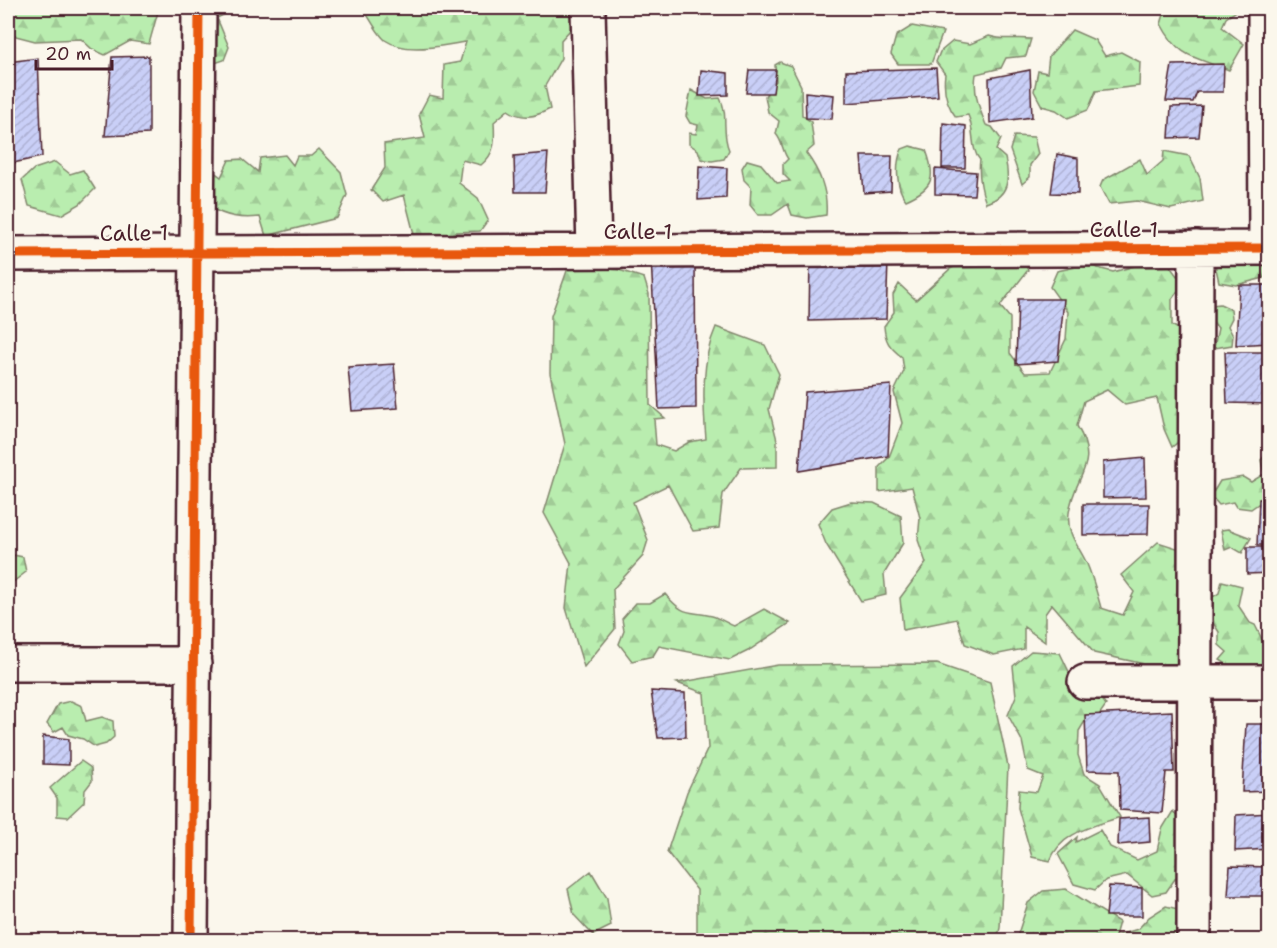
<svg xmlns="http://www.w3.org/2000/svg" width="1277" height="948" viewBox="0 0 1277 948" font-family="'Shantell Sans',sans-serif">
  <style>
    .forest { fill: url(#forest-firs); stroke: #82866d; stroke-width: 1.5 }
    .building { fill: url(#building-hatch); stroke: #4a1f2b; stroke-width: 1.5 }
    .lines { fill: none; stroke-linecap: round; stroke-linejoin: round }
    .minor-casing { stroke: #4a1f2b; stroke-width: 38 }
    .minor { stroke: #fbf7ec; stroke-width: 33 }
    .cycleway-casing { stroke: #fbf7ec; stroke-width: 13 }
    .cycleway { stroke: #e8590c; stroke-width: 9 }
    .labels { text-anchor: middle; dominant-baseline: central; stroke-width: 5; stroke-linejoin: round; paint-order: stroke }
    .street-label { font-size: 22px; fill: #4a1f2b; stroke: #fbf7ec }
  </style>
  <defs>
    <pattern id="forest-firs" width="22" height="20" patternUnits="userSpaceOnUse" patternTransform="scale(1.5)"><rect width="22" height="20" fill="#b9edaf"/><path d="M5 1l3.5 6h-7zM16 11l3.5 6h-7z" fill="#a1cb97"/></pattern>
    <pattern id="building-hatch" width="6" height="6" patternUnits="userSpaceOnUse" patternTransform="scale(1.5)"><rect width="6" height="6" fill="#c9cff7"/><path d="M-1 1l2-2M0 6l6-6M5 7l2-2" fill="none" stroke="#aeb1d4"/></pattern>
  </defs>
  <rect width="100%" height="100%" fill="#fbf7ec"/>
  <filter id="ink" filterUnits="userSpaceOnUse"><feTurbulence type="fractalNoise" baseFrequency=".0167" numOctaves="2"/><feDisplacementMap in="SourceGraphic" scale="12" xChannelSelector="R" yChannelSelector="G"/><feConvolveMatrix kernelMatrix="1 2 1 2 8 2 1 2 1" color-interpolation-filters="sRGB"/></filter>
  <g filter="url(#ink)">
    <!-- forest -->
    <path class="forest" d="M8 8H159L149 44 130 41 105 55 92 49 81 39 35 41 8 34Z
      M203 8H231V11L217 18 229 47 224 60 212 64Z
      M331 8H490L496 14 530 10 532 8H566L575 17 570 30 561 40V58L545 86 550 109C535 117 522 120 508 110L494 122C495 140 496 153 481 165L462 160 459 183 478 198 488 220 480 231 456 232 434 241 415 238 404 195 383 202 371 190 385 168 384 144 425 138 419 114 429 95 443 98 444 65 460 62 466 42C442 45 407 55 385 40 377 33 369 17 363 8Z
      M1166 8H1241L1226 18 1222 27 1244 44 1229 70C1196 57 1179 59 1161 24Z
      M912 26 943 32 931 64H898L891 54 896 36Z
      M1072 30 1095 40 1105 56 1121 52 1140 62 1139 86 1096 91 1088 110 1068 118 1056 110 1042 106 1034 91 1038 71 1047 73 1049 56Z
      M989 36C1004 41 1016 37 1031 39L1026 56 1006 58 1001 68 976 74C973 92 979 108 986 125L992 127 1001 139 996 150 1005 158C1010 179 1009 196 986 203 981 191 978 172 980 160 970 149 975 130 968 115L956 117C946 104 943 89 945 74L936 62 940 52 953 41 970 44Z
      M780 62 791 66 801 86 802 115 811 122 814 146 806 153C820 172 828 191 826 215L807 218 792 215 788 204 772 215H758L750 205 751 187 744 180 742 168 747 160 761 164 777 183 790 181 783 174V164L788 159C782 151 783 142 776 134L779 121 768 112 765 96 776 81 775 65Z
      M691 90 707 99 720 98C729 115 721 132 729 150L724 159 712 161 701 159 698 150 689 144V133L696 134 698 125 690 123 686 116Z
      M1014 136 1034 137 1038 154 1030 165V177L1022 184 1010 150Z
      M910 146 926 150C936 177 934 188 906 200 896 189 895 163 902 149Z
      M319 149 341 172 347 195 337 218 266 236 260 217C240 219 227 217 209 207L204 164 221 177 229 160 242 159 258 172 260 158 285 155 293 165 297 156H311Z
      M1164 151 1189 156 1200 178 1203 201 1171 209 1137 201 1109 204 1100 187 1103 180 1140 159 1147 175 1163 161Z
      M55 162 70 174 83 170 95 189 80 204 61 215 29 206 22 180 34 169Z
      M1021 258 1028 270 1000 306 1010 318V353L1025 373 1050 372 1066 339 1068 312 1050 287 1057 271 1086 265 1113 272 1139 265H1169L1183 284 1172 299V325L1186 334V436L1172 447 1164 429 1157 398 1125 405 1107 390 1084 401 1077 426C1101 467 1074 474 1069 513 1066 534 1079 546 1087 564 1093 578 1097 593 1101 608L1123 615 1134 592 1121 575 1158 542 1183 550 1177 671 1094 653 1052 604 1045 614V642L1024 627V649L994 655 965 644 957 619 903 630 900 598 926 563 918 540 920 518 912 487 879 492V467L889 457 902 423 894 392 904 371 902 357C889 347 885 341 884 326L894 312 893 295 899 284 916 300 950 269 968 261Z
      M1214 260 1269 263 1264 278 1236 285 1219 282Z
      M592 267 619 270 644 278 649 294 650 405 665 418 654 419 656 445 674 451 689 442 706 439C703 404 701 360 716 327L765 345 779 374 769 409 777 440V467L741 468 723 494 719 528 693 531 668 485 633 502 648 540 643 556 613 589 615 629 584 667 566 608 571 563 544 513 565 444 550 373 551 316 568 268Z
      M1220 304 1231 309 1232 318 1228 326 1233 336 1232 345 1214 348 1218 328 1208 316 1212 305Z
      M1269 451V496L1251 509 1236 507 1233 502 1219 505 1211 496 1220 481 1243 477 1251 482 1264 474 1261 460Z
      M851 502 874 503 901 516 903 543 884 574 886 595 861 601 826 544 818 524 832 508Z
      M1228 529 1251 538 1242 553 1232 547 1225 550 1221 530Z
      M8 554 23 557 26 572 9 585Z
      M1222 581 1242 586 1238 605 1250 623 1255 625 1262 639 1269 640V667L1230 666 1220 660 1227 652 1219 645V632L1212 621 1210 599 1219 593Z
      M665 594C685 617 686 610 712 616 719 618 727 623 734 626L764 609 790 623 748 651 730 660 659 646 653 656 632 661 619 644 624 631 622 619 636 603H650Z
      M1031 651 1060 653 1074 682 1098 693 1106 705 1099 715 1085 721 1079 731 1078 755 1084 774 1100 784 1120 817C1092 827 1061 832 1050 861L1032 857 1018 808 1019 790 1037 792 1043 776 1028 770 1022 741 1008 715 1016 696 1013 666Z
      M937 664 990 682 1008 766 1000 928 997 940H697V890L667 852 687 792 708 748 704 693 677 683 778 665Z
      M71 701 82 706 86 721 102 717 113 721 114 737 106 744 95 747 83 739 68 735 63 727 54 732 47 724 58 704Z
      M81 761 91 768 92 781 85 790 84 802 68 817 57 816V798L50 788Z
      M1173 811 1192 837 1177 876 1166 892 1152 895 1127 875 1106 880 1095 890 1074 884 1058 854 1077 837 1076 842 1100 830 1110 847 1137 860 1157 851 1162 829Z
      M591 871 607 898 611 926 593 935 574 915 568 889Z
      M1066 889 1119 922 1115 936 1138 929 1149 917 1166 906 1178 909 1183 940H1016L1028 903 1043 891Z"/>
    <!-- building -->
    <path class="building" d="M149 56V134L105 136 112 57Z
      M38 58 42 157 8 164V62Z
      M1224 64 1223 92H1197L1193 102 1166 101 1172 65Z
      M936 68 938 96 846 103V71Z
      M701 70 728 73V95L699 96Z
      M749 70H776L773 93H746Z
      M1030 70 1032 117 990 123 989 78Z
      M805 92 834 95 832 119 806 118Z
      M1202 106 1199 137 1169 138 1171 107Z
      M943 123 966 126 965 168H942Z
      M548 153 545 192H515L514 156Z
      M1057 154 1078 158V194L1051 193Z
      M861 156H892L891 191 864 193Z
      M699 166 727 168 726 198 698 200Z
      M935 169 976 172 974 195 935 194Z
      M651 258 695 261 696 408 659 409Z
      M810 258 888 261 886 319 809 321Z
      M1239 285H1270V343L1236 345Z
      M1018 299H1064L1058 361 1016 364Z
      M1225 352H1270V404L1227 403Z
      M394 364 398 408 352 411 348 367Z
      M891 385 888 456 799 471 805 392Z
      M1145 458 1146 497 1103 498V462Z
      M1259 499H1270V545H1257Z
      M1083 504H1149L1148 534 1083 535Z
      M1247 547H1270V573L1247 574Z
      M651 691 685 693 686 737 658 738Z
      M1172 711 1174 772H1166L1162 813 1120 810 1119 771 1087 770 1085 715Z
      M1246 724H1270V791L1242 792Z
      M43 736 69 739V765L43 764Z
      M1270 813V849L1235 851 1236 815Z
      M1149 817 1150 842 1118 845 1119 819Z
      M1230 866 1270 867V896H1228Z
      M1109 886 1142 888V916H1106Z"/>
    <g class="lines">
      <defs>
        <path id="minor" d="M588 8 594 251
          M1265 8 1266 248
          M8 254 1270 248
          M8 664H194
          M1085 682H1270
          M191 940 199 8
          M1194 940 1196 248"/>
      </defs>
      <!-- minor casing -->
      <use href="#minor" class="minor-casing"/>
      <!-- minor -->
      <use href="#minor" class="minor"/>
      <defs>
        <path id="cycleway" d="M8 254 1270 248
          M191 940 199 8"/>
      </defs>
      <!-- cycleway casing -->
      <use href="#cycleway" class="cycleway-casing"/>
      <!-- cycleway -->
      <use href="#cycleway" class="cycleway"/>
    </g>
  </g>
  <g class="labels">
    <!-- street labels -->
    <g class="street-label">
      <text x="1124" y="229">Calle 1</text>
      <text x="638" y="231">Calle 1</text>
      <text transform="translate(134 233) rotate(-1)">Calle 1</text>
    </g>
  </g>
  <!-- margin -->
  <rect width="1277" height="948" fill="none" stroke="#fbf7ec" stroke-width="30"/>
  <rect x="15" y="15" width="1247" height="918" fill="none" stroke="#4a1f2b" stroke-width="2" filter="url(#ink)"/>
  <!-- scale -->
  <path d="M36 60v9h76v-9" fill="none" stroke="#4a1f2b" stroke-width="3"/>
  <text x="45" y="60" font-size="18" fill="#4a1f2b" stroke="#fbf7ec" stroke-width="4.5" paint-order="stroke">20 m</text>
</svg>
